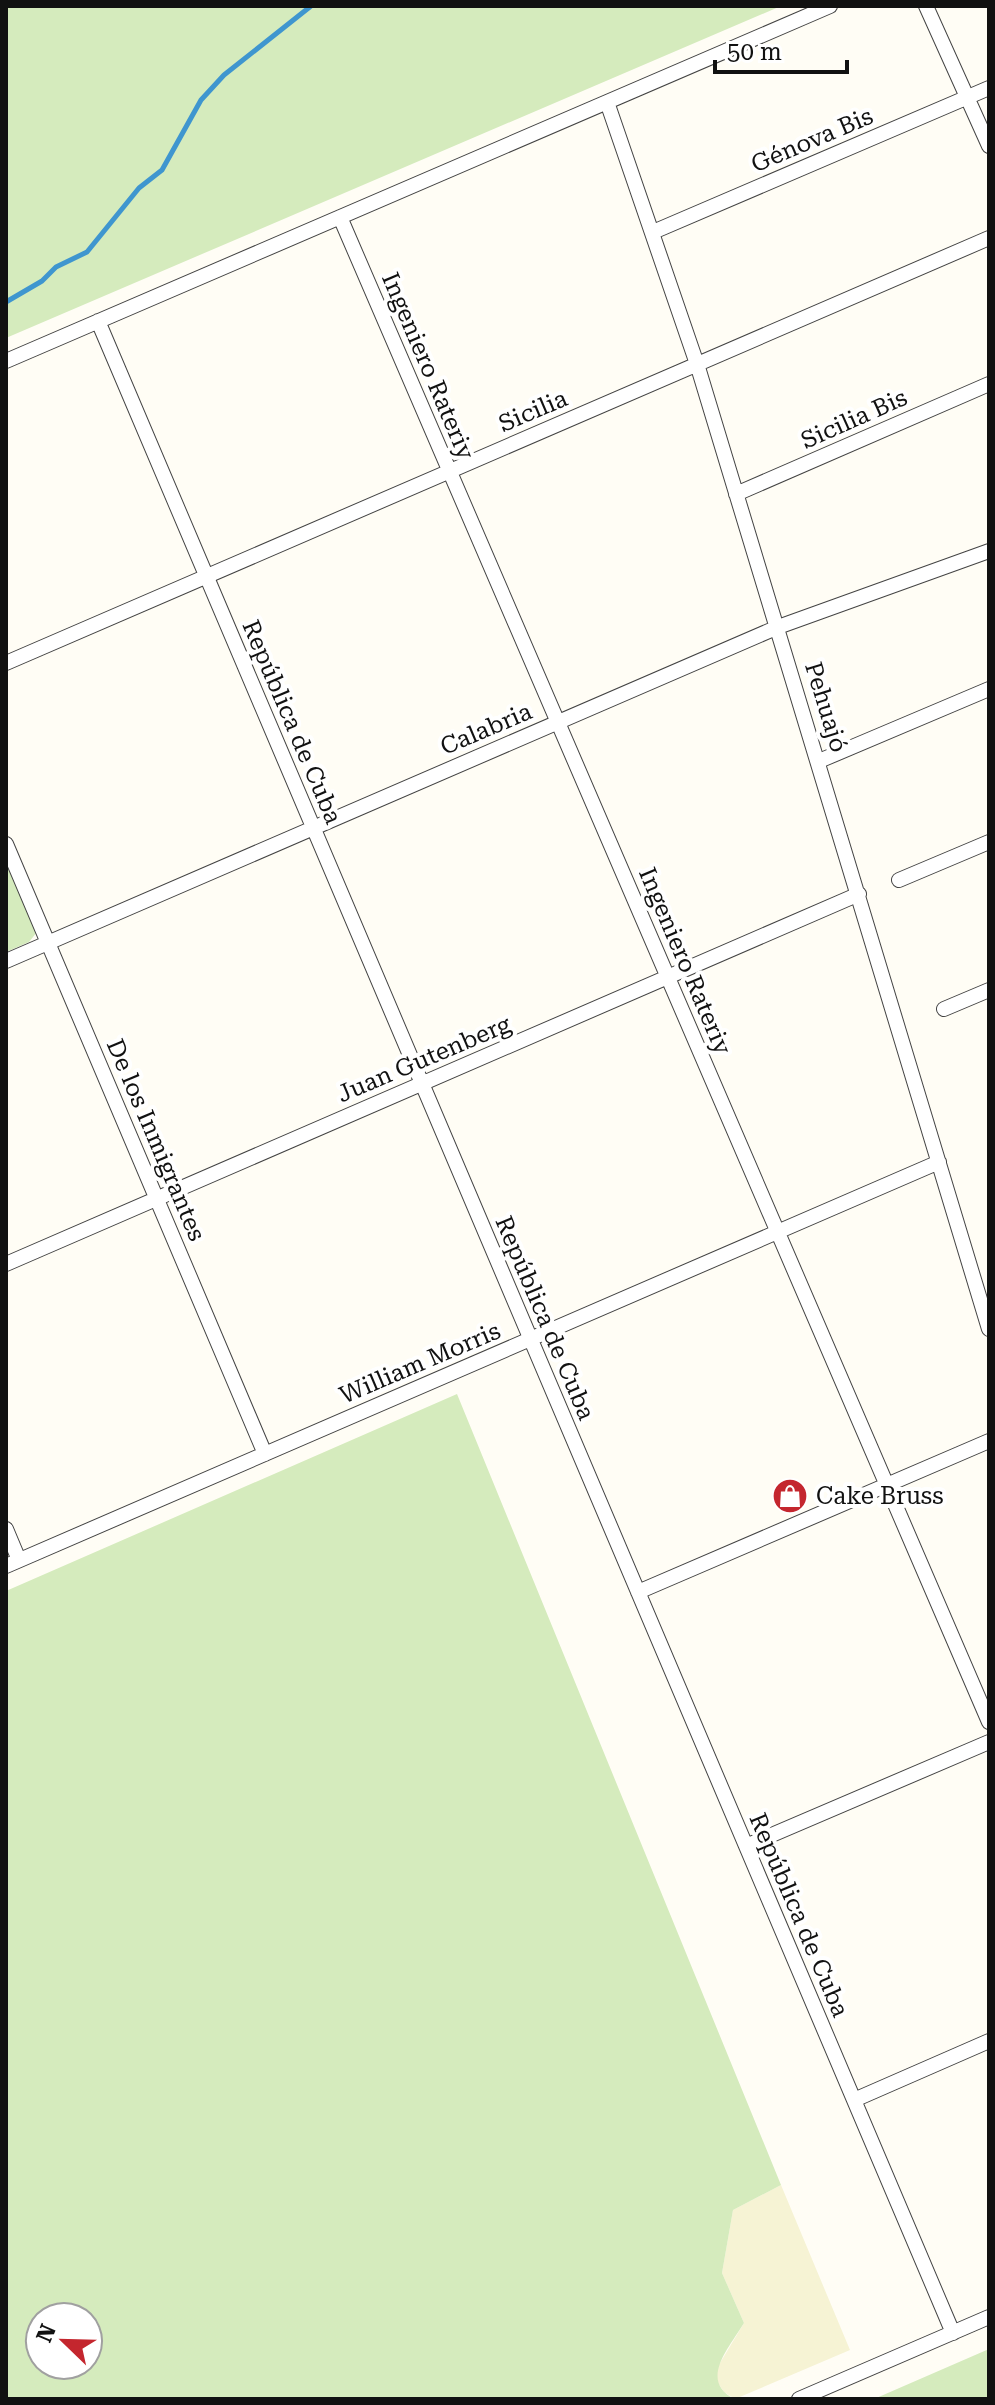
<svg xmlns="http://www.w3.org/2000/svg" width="995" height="2405" viewBox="0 0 995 2405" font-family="'Roboto Serif',serif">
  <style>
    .farmland { fill: #f6f3d4 }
    .green { fill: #d5ebbd; fill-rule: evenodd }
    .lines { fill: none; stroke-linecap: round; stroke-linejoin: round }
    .stream { stroke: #3f96cf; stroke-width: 5 }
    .street-casing { stroke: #444; stroke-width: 16 }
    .street { stroke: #fff; stroke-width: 14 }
    .labels { text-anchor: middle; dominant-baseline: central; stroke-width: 8; stroke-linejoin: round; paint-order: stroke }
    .street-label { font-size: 24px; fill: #111; stroke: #fff }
    .poi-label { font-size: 24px; fill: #111; stroke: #fff; text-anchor: start }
  </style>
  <rect width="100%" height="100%" fill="#fffdf5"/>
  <!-- farmland -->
  <path class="farmland" d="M781 2185 850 2350 735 2399 724 2392 716 2380 717 2368 744 2323 722 2273 733 2210Z"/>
  <!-- green -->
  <path class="green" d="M6 6H781L6 338Z
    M11 868 37 932 29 942 6 952V870Z
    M457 1394 781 2185 733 2210 722 2273 744 2323C729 2348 698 2381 735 2399H6V1591ZM40 2317H88V2365H40Z
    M989 2349V2399H874Z"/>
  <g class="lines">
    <!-- stream -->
    <path class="stream" d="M6 302 42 281 56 267 87 252 139 188 162 170 201 100 224 75 311 6"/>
    <defs>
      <path id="street" d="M926 6 989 146
        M607 102 697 364 989 1329
        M340 217 989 1722
        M653 232 989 88
        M98 321 953 2333
        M6 361 830 6
        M736 494 989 384
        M6 663 989 238
        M819 761 989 689
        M6 844 265 1454
        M899 880 989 842
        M6 961 778 627 989 551
        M944 1009 989 990
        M6 1264 859 894
        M6 1529 19 1560
        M6 1566 939 1162
        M638 1592 989 1441
        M746 1846 989 1742
        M854 2100 989 2041
        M799 2399 989 2317"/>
    </defs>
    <!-- street casing -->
    <use href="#street" class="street-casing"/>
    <!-- street -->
    <use href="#street" class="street"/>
  </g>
  <!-- icons -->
  <defs>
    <symbol id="shop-disc" viewBox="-11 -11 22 22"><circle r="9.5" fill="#c4262e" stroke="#fff"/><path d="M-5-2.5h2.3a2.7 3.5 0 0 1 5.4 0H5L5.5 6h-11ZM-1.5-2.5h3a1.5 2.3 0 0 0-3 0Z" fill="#fff"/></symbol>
  </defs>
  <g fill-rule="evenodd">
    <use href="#shop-disc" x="770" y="1476" width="40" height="40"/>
  </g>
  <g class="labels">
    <!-- street labels -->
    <g class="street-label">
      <text transform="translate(812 140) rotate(-23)">Génova Bis</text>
      <text transform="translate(428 366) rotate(67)">Ingeniero Rateriy</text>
      <text transform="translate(533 411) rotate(-23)">Sicilia</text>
      <text transform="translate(854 419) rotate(-24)">Sicilia Bis</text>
      <text transform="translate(826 707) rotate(73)">Pehuajó</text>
      <text transform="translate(292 722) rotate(67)">República de Cuba</text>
      <text transform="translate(486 729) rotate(-23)">Calabria</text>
      <text transform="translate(685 961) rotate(67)">Ingeniero Rateriy</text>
      <text transform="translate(424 1059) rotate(-23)">Juan Gutenberg</text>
      <text transform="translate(156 1140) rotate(67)">De los Inmigrantes</text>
      <text transform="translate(545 1318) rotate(67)">República de Cuba</text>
      <text transform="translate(420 1363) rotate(-23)">William Morris</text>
      <text transform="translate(799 1915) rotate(67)">República de Cuba</text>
    </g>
    <!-- poi labels -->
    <g class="poi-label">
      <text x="816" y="1496">Cake Bruss</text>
    </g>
  </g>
  <!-- border -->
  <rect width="995" height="2405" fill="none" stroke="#111111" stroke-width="16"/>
  <!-- north arrow -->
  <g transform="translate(64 2341) rotate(293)"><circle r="38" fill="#ffffff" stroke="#a0a0a0" stroke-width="2"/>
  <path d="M0-6L14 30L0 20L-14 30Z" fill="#c4262e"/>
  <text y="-12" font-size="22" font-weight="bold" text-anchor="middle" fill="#111111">N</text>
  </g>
  <!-- scale -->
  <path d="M715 60v12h132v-12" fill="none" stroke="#111111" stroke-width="4"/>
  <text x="727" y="60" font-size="24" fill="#111111" stroke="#ffffff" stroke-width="6" paint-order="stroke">50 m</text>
</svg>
